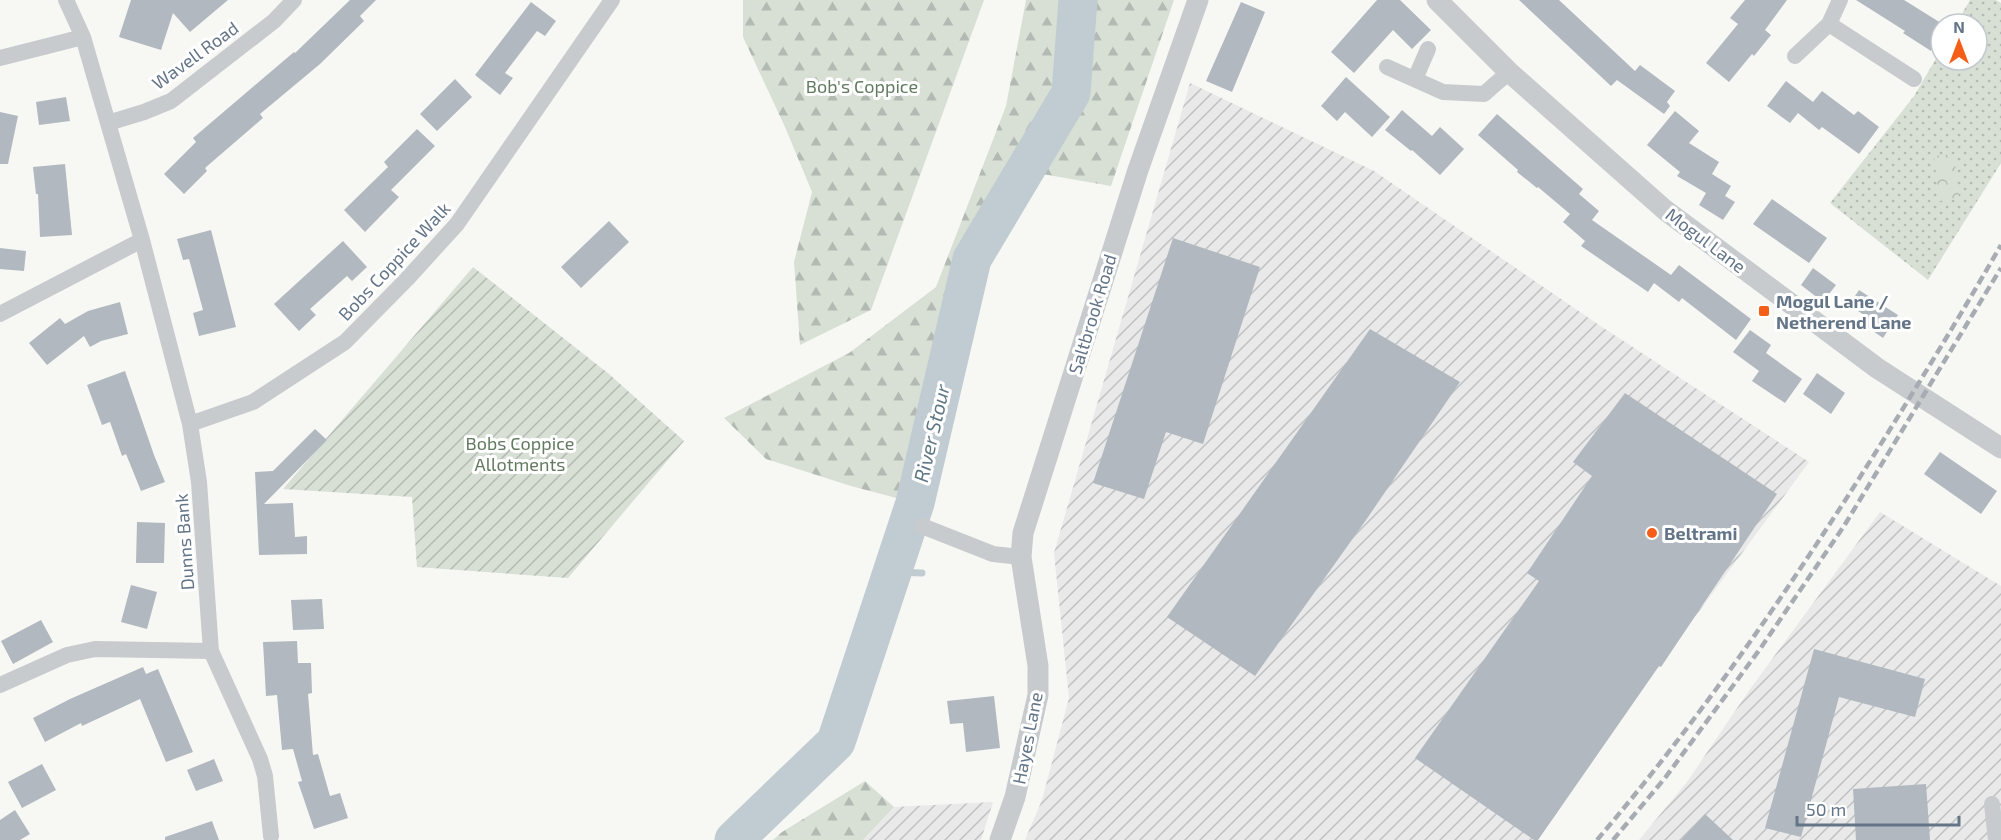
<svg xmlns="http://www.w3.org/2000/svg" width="2001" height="840" viewBox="0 0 2001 840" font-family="'Exo 2',sans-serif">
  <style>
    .industrial { fill: url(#industrial-furrows) }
    .grass { fill: url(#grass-dots) }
    .forest { fill: url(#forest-firs) }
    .park { fill: url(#park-crowns) }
    .garden { fill: url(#garden-furrows) }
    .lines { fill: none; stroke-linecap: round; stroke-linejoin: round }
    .stream { stroke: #c1ccd2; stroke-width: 7 }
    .river { stroke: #c1ccd2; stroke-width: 39 }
    .building { fill: #b1b8bf }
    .minor { stroke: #c7cbce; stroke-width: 16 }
    .tertiary { stroke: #c7cbce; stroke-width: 21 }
    .rail { stroke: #a7acb3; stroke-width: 4.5; stroke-dasharray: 9 4.5; stroke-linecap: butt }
    .poi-dot { fill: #f45e18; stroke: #fff; stroke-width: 2 }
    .labels { text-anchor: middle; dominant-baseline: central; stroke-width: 6; stroke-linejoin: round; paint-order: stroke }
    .street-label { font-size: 18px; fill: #647588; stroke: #fff }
    .park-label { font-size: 18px; fill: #627a5f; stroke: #fff }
    .poi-label { font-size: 18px; font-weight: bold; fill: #647588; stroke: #fff; text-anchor: start }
    .water-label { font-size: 20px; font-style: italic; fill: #5f7784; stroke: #fff }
  </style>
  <defs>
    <pattern id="industrial-furrows" width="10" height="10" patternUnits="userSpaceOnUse" patternTransform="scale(1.5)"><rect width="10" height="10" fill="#e8e9e8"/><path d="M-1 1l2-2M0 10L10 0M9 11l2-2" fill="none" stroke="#c0c1c2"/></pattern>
    <pattern id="grass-dots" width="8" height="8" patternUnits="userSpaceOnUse" patternTransform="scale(1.5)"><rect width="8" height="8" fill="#d8e0d5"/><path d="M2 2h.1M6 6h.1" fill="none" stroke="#b3bab3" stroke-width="1.8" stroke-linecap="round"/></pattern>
    <pattern id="forest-firs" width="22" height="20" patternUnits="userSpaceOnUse" patternTransform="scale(1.5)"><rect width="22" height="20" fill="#d8e0d5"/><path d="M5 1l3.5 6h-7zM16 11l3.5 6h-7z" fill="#b3bab3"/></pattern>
    <pattern id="park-crowns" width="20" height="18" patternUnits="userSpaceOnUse" patternTransform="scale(1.5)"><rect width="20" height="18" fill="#d8e0d5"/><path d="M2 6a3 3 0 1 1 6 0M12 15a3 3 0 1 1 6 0" fill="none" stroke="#b3bab3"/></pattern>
    <pattern id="garden-furrows" width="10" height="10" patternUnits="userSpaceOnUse" patternTransform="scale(1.5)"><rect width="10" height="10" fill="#d8e0d5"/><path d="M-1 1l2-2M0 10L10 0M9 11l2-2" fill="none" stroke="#b3bab3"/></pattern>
  </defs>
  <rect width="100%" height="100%" fill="#f7f8f4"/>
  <!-- industrial -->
  <path class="industrial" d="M1190 83 1374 171 1602 327 1809 462 1653 674 1538 840H1025L1042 800 1069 698 1054 553Z
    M1880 512 2001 586V840H1639L1687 782 1748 692Z
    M993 802 981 840H863L894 807Z"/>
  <!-- grass -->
  <path class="grass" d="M1970 0H1996L2001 3V163L1928 280 1830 203 1914 96 1941 50V60H1977V24H1956Z"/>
  <!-- forest -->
  <path class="forest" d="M743 0H984L871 310 800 345 794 262 812 192 785 127 743 37Z
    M1026 0H1174L1111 186 1025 171 972 259 915 503 851 486 766 459 724 418 849 353 936 287 1006 106Z
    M865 781 894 807 863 840H773L782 832Z"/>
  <!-- park -->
  <path class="park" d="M1954 154 1959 199 1939 201 1934 156Z"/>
  <!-- garden -->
  <path class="garden" d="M473 267 609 374 684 441 568 578 417 567 412 497 283 489Z"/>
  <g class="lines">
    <!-- stream -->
    <path class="stream" d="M892 572 922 573"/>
    <!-- river -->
    <path class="river" d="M734 840 836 742 915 503 972 259 1071 93 1078 0"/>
  </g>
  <!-- building -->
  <path class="building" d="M131 0H228L190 32 173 13 161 50 119 37Z
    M350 0H376L360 16 364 21 320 64 260 114 263 118 205 168 207 171 184 194 164 174 196 142 193 138 294 52 295 53Z
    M1377 0H1400L1431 30 1412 49 1393 30 1354 73 1331 52Z
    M1519 0H1559L1635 71 1640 65 1675 91 1667 102 1670 106 1664 114 1617 80 1611 86Z
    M1745 0H1787L1765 30 1771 35 1754 56 1752 54 1729 82 1706 63 1738 24 1730 18Z
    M1856 0H1904L1941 23V36L1931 51 1903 33 1905 31Z
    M531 2 556 21 545 36 537 31 505 73 513 78 500 95 475 75Z
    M1241 2 1265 12 1232 92 1206 81Z
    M1346 77 1390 117 1372 137 1345 112 1337 121 1321 106Z
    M455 79 472 97 437 131 420 114Z
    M1786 81 1813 102 1822 91 1854 115 1858 111 1879 127 1859 154 1822 127 1819 130 1798 113 1790 123 1767 106Z
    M66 97 70 121 39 125 36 102Z
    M1402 110 1432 136 1440 127 1464 149 1440 175 1412 150 1411 151 1385 130Z
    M1675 111 1699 131 1689 143 1719 162 1712 174 1731 186 1725 196 1735 202 1723 220 1699 205 1706 193 1677 176 1680 172 1647 145Z
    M0 112 18 116 8 164H0Z
    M1497 114 1583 189 1579 194 1599 211 1592 220 1671 275 1679 265 1751 319 1736 340 1682 298 1679 302 1654 283 1648 292 1581 246 1585 241 1563 222 1570 214 1538 187 1537 188 1517 172 1518 170 1478 135Z
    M417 129 435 146 391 190 399 197 365 232 344 210 388 167 384 162Z
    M65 164 72 235 40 237 38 194H36L33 167Z
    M1772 199 1827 238 1809 263 1753 224Z
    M609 221 629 242 581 288 561 267Z
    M211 230 236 327 199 336 193 313 203 310 189 259 183 260 177 239Z
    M1173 238 1260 267 1203 444 1166 432 1144 499 1093 483Z
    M343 241 367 267 352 281 347 276 310 309 316 315 299 331 274 304Z
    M0 248 26 251 24 271 0 269Z
    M1813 268 1836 285 1823 302 1801 285Z
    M1859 290 1898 315 1883 338 1860 322 1864 315 1849 305Z
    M120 302 128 334 101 341 90 347 84 336 47 365 29 343 60 318 65 324 88 311Z
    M1370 329 1460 382 1366 520 1255 676 1167 617Z
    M1750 330 1771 345 1766 353 1802 379 1785 403 1752 381 1759 371 1733 352Z
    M125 371 154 455 165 482 141 491 126 454 122 456 110 422 102 425 87 385Z
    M1817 373 1845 393 1831 414 1803 394Z
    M1625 393 1777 494 1661 667 1659 666 1538 840H1534L1415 758 1539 581 1527 573 1592 476 1573 462Z
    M315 429 327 440 264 504 293 503 295 537 307 536V554L259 555 255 472 273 471Z
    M1940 452 1997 491 1981 514 1924 474Z
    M137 522 165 523 164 563H136Z
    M131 585 157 592 147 629 121 622Z
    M322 599 324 629 293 630 291 600Z
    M41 620 53 642 13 664 1 641Z
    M297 641 298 663H311L312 693 308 694 313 755 318 754 330 796 340 793 348 818 314 829 298 782 302 781 293 749 282 750 277 695 266 696 263 642Z
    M1814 649 1925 679 1915 717 1839 697 1801 837 1765 828Z
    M143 667 146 674 158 669 193 752 166 762 140 699 82 726 81 723 45 742 33 718 70 699Z
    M994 696 1000 748 966 752 963 723 950 724 947 701Z
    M214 759 223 781 196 791 187 770Z
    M42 764 56 790 22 808 8 782Z
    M1926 784 1930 840H1856L1853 789Z
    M15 810 30 834 20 840H0V820Z
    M1705 814 1733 840H1681Z
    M212 821 219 840H165V837Z"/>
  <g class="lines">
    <!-- minor -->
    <path class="minor" d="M66 0 83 37 142 240 190 424 199 482 211 651 260 759 265 776 271 836
      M1829 24 1914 79
      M1795 56 1829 24 1840 0
      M0 58 83 37
      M1387 67 1443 92 1484 94 1509 72
      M1415 79 1428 49
      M108 123 144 112 171 101 274 21 294 0
      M0 314 142 240
      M190 424 253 402 345 342 407 279 457 224 612 0
      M922 526 993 554 1021 557
      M0 685 67 655 95 649 211 651
      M1992 804 1996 840"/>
    <!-- tertiary -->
    <path class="tertiary" d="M1437 0 1509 72 1665 210 1877 368 2001 448
      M1000 840 1015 797 1038 695V666L1021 557 1023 533 1138 170 1198 0"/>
    <!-- rail -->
    <path class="rail" d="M1597 840C1702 717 1793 584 1879 447 1921 380 1962 313 2001 245
      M1613 840 1665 778 1760 649 1844 526 2001 268"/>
  </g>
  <!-- markers -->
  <g class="poi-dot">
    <rect x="1758" y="305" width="12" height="12" rx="3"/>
    <circle cx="1652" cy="533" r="6"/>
  </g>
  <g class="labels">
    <!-- street labels -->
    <g class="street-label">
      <text transform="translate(195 55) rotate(-36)">Wavell Road</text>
      <text transform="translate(1706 240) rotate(37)">Mogul Lane</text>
      <text transform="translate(394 261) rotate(-47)">Bobs Coppice Walk</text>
      <text transform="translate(1092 314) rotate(-73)">Saltbrook Road</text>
      <text transform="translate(184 542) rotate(-94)">Dunns Bank</text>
      <text transform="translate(1027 738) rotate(-79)">Hayes Lane</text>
    </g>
    <!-- park labels -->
    <g class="park-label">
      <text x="862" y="86">Bob's Coppice</text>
      <text x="520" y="443">Bobs Coppice<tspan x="520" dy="21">Allotments</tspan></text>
    </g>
    <!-- poi labels -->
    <g class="poi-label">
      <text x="1776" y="301">Mogul Lane /<tspan x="1776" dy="21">Netherend Lane</tspan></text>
      <text x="1664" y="533">Beltrami</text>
    </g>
    <!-- water labels -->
    <g class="water-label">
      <text transform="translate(931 433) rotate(-77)">River Stour</text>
    </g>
  </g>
  <!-- north arrow -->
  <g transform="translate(1959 42)"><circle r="28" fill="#ffffff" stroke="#c1c8cf" stroke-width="1.5"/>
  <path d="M0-4.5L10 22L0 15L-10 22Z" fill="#f45e18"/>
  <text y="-9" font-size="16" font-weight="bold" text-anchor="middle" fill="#647588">N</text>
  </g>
  <!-- scale -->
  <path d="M1797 816v9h162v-9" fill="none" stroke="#647588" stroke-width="3"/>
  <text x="1806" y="816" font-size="18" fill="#647588" stroke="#ffffff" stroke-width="4.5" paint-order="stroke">50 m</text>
</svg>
